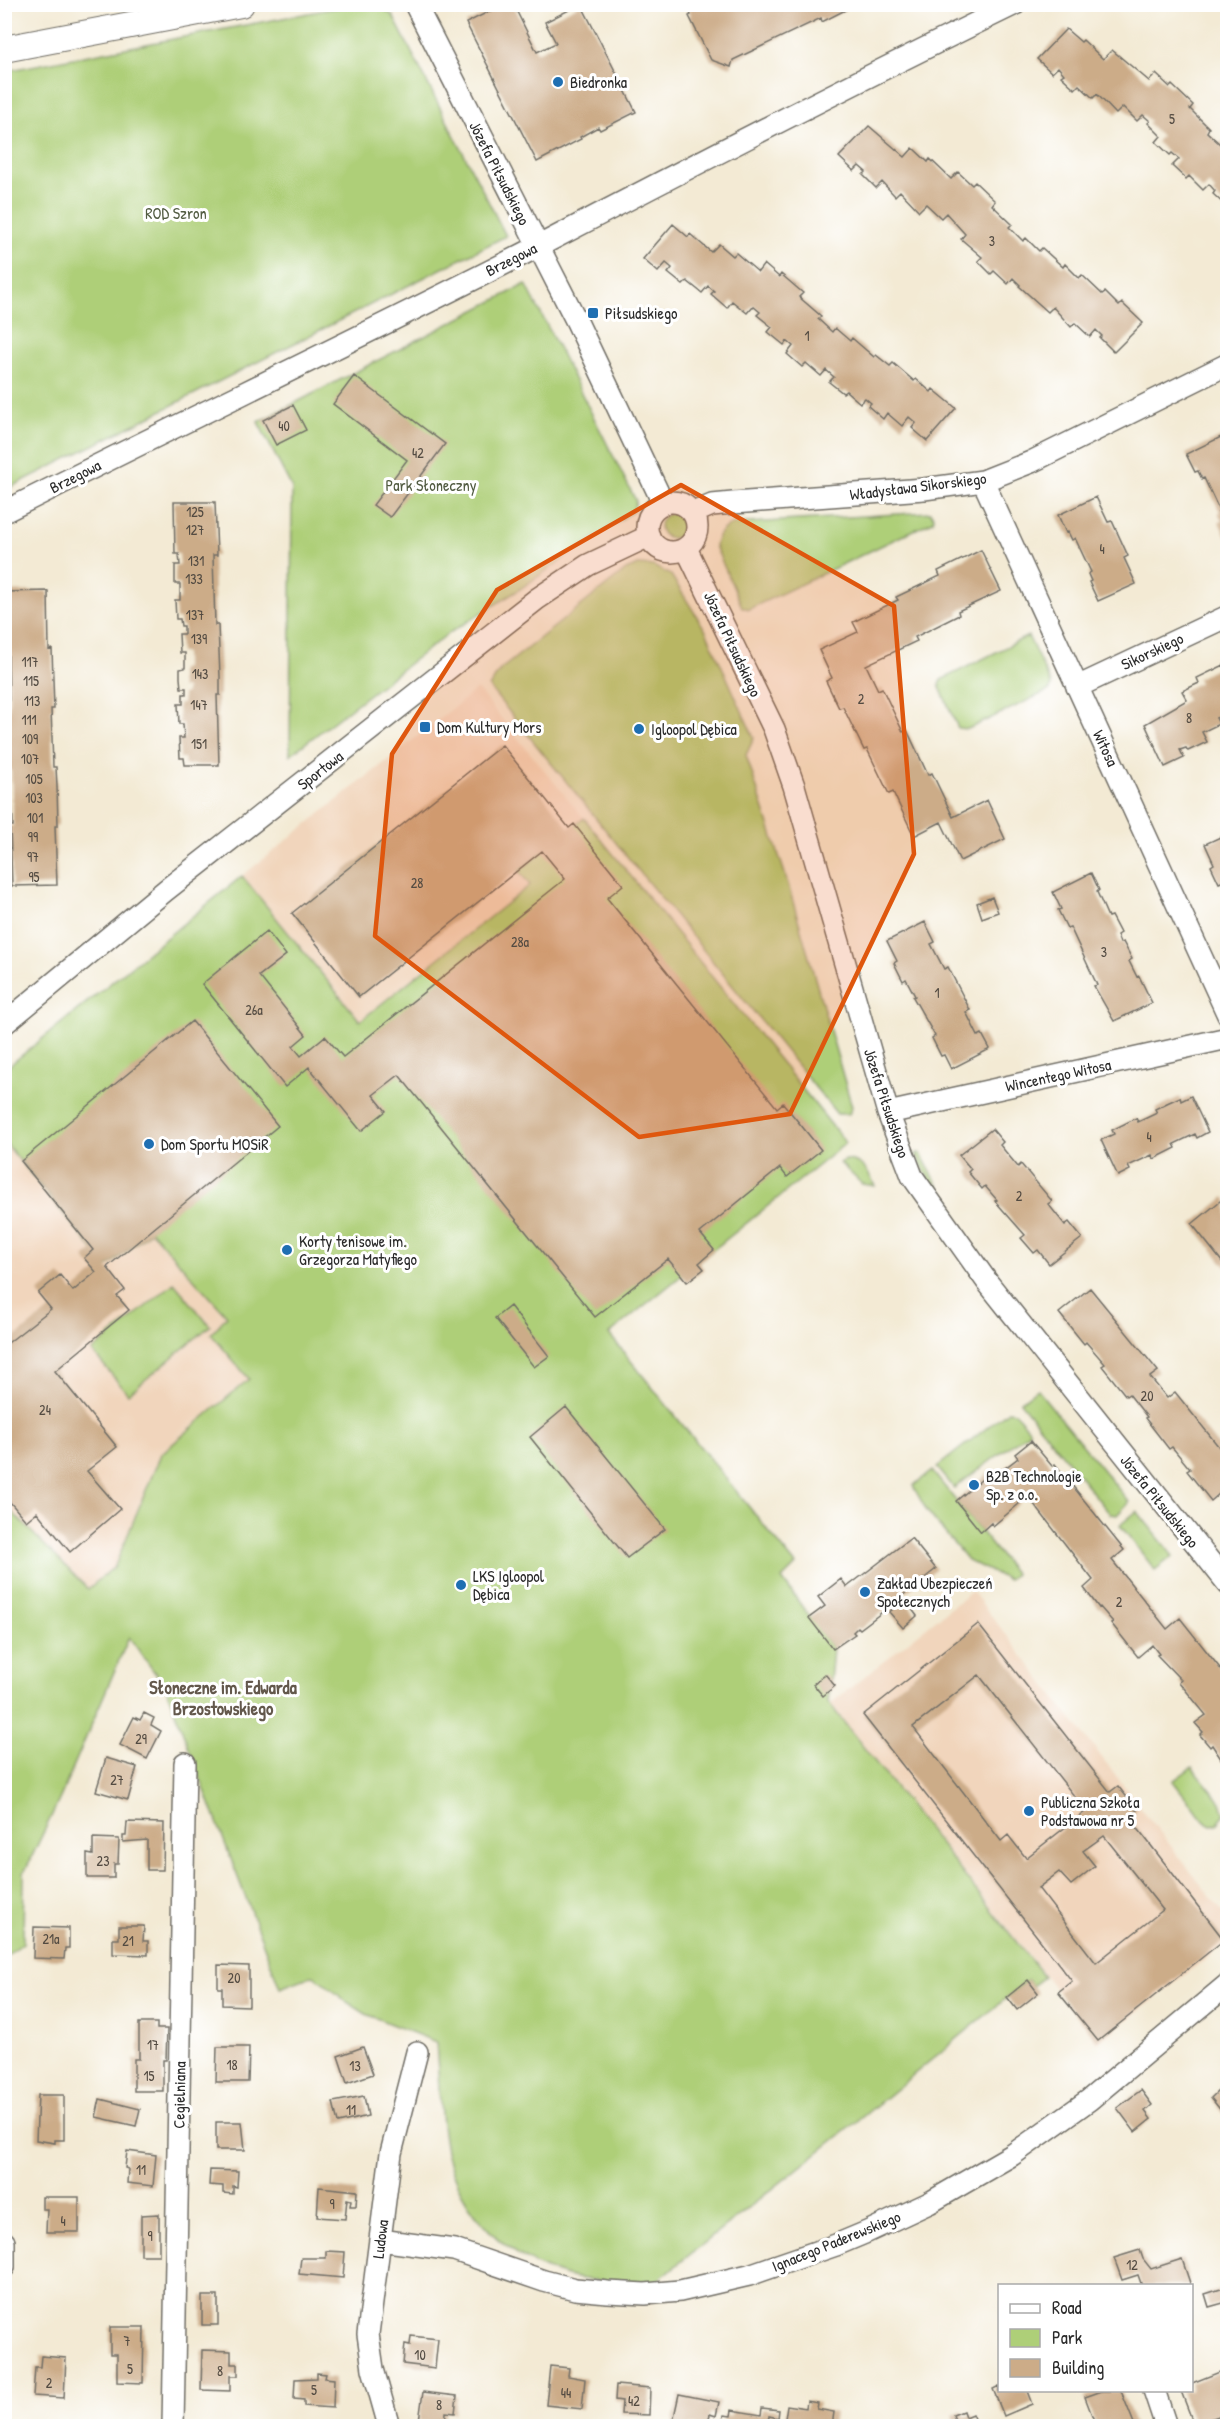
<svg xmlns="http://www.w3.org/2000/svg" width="1232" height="2431" viewBox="0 0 1232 2431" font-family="'Patrick Hand',sans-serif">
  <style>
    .built { fill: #f1d5bc }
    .green { fill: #aecf78; stroke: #6c7d52; stroke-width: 1.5 }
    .building { fill: #ccac88; fill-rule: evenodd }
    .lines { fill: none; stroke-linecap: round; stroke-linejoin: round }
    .minor-casing { stroke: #716e66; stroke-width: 24 }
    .tertiary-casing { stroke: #716e66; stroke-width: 28 }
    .minor { stroke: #fff; stroke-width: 21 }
    .tertiary { stroke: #fff; stroke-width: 26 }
    .marked { fill: #df570e; fill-opacity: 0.2; stroke: #df570e; stroke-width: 4.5; stroke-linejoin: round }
    .poi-dot { fill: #1f6fb2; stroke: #fff; stroke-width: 2 }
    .labels { text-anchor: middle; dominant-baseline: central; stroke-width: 6; stroke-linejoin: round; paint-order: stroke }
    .number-label { font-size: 14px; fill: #534b42 }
    .poi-label { font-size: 16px; fill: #2b2b2b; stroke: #fff; text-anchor: start }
    .street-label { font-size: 16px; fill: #2b2b2b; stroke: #fff }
    .park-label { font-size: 16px; fill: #525c42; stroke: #fff }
    .neighbourhood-label { font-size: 18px; font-weight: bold; fill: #63584c; stroke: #fff }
  </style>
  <rect width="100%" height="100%" fill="#fff"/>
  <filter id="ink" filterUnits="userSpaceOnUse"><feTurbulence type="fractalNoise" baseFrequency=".0167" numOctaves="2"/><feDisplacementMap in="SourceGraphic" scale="12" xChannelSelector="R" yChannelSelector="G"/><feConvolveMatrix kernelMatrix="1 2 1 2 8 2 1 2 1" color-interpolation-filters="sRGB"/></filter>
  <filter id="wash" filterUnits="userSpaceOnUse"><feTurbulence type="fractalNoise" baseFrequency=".008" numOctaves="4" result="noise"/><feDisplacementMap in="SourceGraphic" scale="24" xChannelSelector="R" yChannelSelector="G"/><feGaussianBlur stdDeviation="1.35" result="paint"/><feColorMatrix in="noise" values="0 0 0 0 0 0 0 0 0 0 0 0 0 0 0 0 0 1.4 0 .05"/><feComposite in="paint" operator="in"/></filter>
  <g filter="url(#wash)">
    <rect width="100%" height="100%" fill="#f3ead4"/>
    <!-- built -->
    <path class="built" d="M477 689 584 818 519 871 531 885 360 1022 242 876Z
      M7 1144 151 1230 227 1317 211 1334 249 1379 161 1454 115 1566 87 1590 5 1505 4 1146Z
      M972 1591 1227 1918V1942L1098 2043 830 1704Z"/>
    <!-- green -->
    <path class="green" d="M351 5C368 3 380 4 393 16L506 236 5 490V71Z
      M526 284 636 501 633 511 517 591 449 633 290 755 292 488 258 422Z
      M930 512 934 517 933 521 749 609 742 607 715 546C717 534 722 528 734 524Z
      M660 526a12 12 0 1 1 24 0a12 12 0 1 1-24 0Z
      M638 565 653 566 671 575 706 631 754 738 746 755 785 874 852 1107 849 1114H837L489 687 500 670 626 570Z
      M1028 636 1051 684 1050 690 968 729 958 728 939 685 941 680Z
      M584 818 846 1143 609 1334 796 1565 782 1579 833 1649 828 1702 1044 1977 1032 1986 1028 1980 855 2123 653 2284C625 2280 595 2283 567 2276 507 2260 460 2212 446 2151 439 2116 439 2078 436 2042L366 2014 347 2002 314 1975 280 1988 166 1688 129 1637 60 1798 24 1873 23 1943 5 1957V1505L88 1589 115 1566 161 1454 249 1379 211 1334 227 1316 151 1231 107 1267 7 1145 5 1146V1069L242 876 360 1021 530 885 519 871Z
      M919 1153 921 1154 938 1185 930 1182 916 1154Z
      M845 1160C863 1160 868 1172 875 1186L862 1184 840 1163Z
      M174 1283 210 1326 128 1394 92 1351Z
      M1037 1389 1129 1502 1117 1515 1110 1514 1020 1402Z
      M1008 1411 1014 1412 1029 1429V1432L954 1488 937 1467Z
      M932 1471 1015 1574 1008 1580 967 1560 927 1511 913 1486Z
      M1137 1511 1173 1556 1155 1570 1120 1525Z
      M1192 1767 1221 1802 1225 1815 1217 1824 1211 1825 1204 1821 1173 1781Z"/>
    <g id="blocks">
      <!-- building -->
      <path class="building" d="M504 4H513L537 52 556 43 545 22 581 4 636 112 600 130 598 127 580 137 581 139 537 162 466 23Z
        M707 4 708 6 712 4H857L822 22 821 18 733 60 731 67 711 60 689 16 691 15 686 5Z
        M1066 29 1081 42 1083 40 1103 59 1112 50 1149 81 1156 74 1170 87 1172 85 1193 105 1190 109 1209 128 1207 132 1220 144 1223 141 1227 145V207L1213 194 1215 191 1209 184 1203 190 1189 176 1186 179 1172 166 1179 159 1172 153 1170 155 1156 142 1161 136 1148 123 1150 121 1143 115 1137 121 1123 107 1116 114 1097 94 1093 98 1079 85 1075 89 1061 76 1064 74 1058 67 1052 73 1037 59Z
        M869 126 905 157 913 148 928 162 930 159 951 179 958 172 972 185 975 182 995 201 992 205 1012 224 1009 227 1023 241 1026 238 1039 251 1042 248 1063 267 1065 264 1079 278 1082 275 1102 294 1105 292 1119 306 1122 303 1143 323 1114 352 1100 338 1102 336 1096 330 1090 337 1075 323 1071 327 1053 307 1048 312 1019 286 1020 285 1013 278 1008 284 994 271 991 274 978 261 982 257 961 239 965 234 946 213 941 218 926 204 919 211 900 191 895 196 882 182 876 188 863 175 866 172 859 166 854 171 839 157Z
        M673 224 688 237 690 234 711 252 719 244 733 256 736 253 758 272 764 264 779 277 781 274 803 293 799 297 821 316 818 319 832 332 835 328 850 341 852 338 874 357 876 355 890 366 893 363 914 381 916 379 931 392 933 389 956 408 927 441 912 428 916 423 909 417 902 426 887 413 883 419 868 406 871 403 865 398 860 403 846 391 843 393 829 382 834 377 826 370 821 376 806 363 802 367 787 354 793 346 787 341 784 345 768 332 772 327 757 315 760 312 753 306 747 313 732 301 727 308 711 294 714 291 708 286 702 293 687 281 683 285 668 273 672 268 666 263 658 272 643 259Z
        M354 376 445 444 390 517 373 505 407 460 333 404Z
        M293 405 306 430 276 445 263 420Z
        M1225 435 1227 440V539L1219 522 1222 521 1218 512H1220L1204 478 1202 479 1198 471 1195 472 1186 454Z
        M1096 497 1108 522 1112 521 1128 556 1124 558 1136 584 1098 601 1089 582 1091 581 1088 574 1091 572 1075 538 1072 540 1068 532 1066 533 1058 515Z
        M174 502H215L217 555H213L215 625H218L220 677V695H217L219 765H185L184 758H180L179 738H184L183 724H179L178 704H183V694H186V688H181L180 678V669L185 668V653H180L179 634H184V626H181L180 619H176L175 600H180V584H175V565H180L179 554H175Z
        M981 550 1001 591 958 611 959 615 915 637 917 641 866 665 878 690 882 688 903 732 907 730 928 775 932 773 953 817 987 800 1005 839 960 861 941 822 914 836 893 792 889 794 867 749 864 750 843 707 839 708 826 681 832 678 819 650 858 632 853 622 898 600 896 597 940 576 938 571Z
        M48 591 49 650 52 649 54 709H51L53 767H56L57 787 58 826H55L57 885 12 886 10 826H13L11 769H8L6 709H9L8 652H5L4 592Z
        M1224 665 1227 670V714L1216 718 1219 724 1202 732 1207 742 1188 751 1186 748 1180 750 1184 758 1165 767 1145 724 1187 700 1182 691 1199 683 1197 678Z
        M502 745 569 828 574 824 623 885 607 898 777 1108 783 1103 821 1150 787 1177 780 1168 700 1233 714 1250 699 1263 704 1269 687 1282 668 1259 595 1317 399 1075 373 1095 386 1111 361 1131 309 1067 285 1087 202 984 267 931 286 955 259 976 306 1035 293 1046 301 1056 325 1036 343 1057 565 879 542 851 359 997 292 913Z
        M1227 834V890L1224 881 1219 883 1211 866 1214 864 1205 844Z
        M1091 873 1099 890 1097 892 1108 917 1111 916 1120 933 1117 935 1120 943 1123 942 1132 959 1129 961 1137 977 1139 976 1152 1003 1114 1021 1094 986 1097 985 1070 927 1067 928 1058 910 1061 909 1053 892Z
        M992 897 998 912 982 918 977 903Z
        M925 922 935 942 931 944 944 969 948 967 970 1010 966 1012 978 1036 982 1034 990 1049 951 1069 944 1055 941 1056 932 1038 935 1036 913 997 915 996 906 979 903 981 894 963 897 961 887 941Z
        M192 1021 278 1126 107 1267 125 1290 117 1296 129 1310 55 1371 117 1447 87 1471 120 1509 70 1552 37 1512 26 1521 4 1495V1346L51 1309 38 1293 60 1275 73 1291 96 1272 84 1258 93 1250 21 1161Z
        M1191 1096 1208 1132 1197 1138 1195 1134 1174 1144 1176 1148 1154 1159 1152 1155 1128 1166 1130 1170 1118 1176 1101 1140 1114 1134 1112 1130 1136 1118 1138 1122 1157 1113 1155 1109 1167 1103 1180 1097 1181 1101Z
        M992 1129 1003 1142 1000 1145 1018 1167 1021 1164 1052 1201 1048 1204 1065 1225 1069 1222 1082 1238 1049 1264 1038 1250 1034 1253 1021 1238 1025 1235 995 1201 997 1200 985 1186 982 1189 968 1172 971 1169 959 1155Z
        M1225 1197 1227 1200V1268L1192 1224Z
        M1090 1288 1158 1371 1150 1377 1167 1398 1175 1392 1227 1457V1487L1211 1501 1187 1471 1190 1469 1172 1447 1169 1449 1145 1418 1147 1417 1129 1394 1126 1396 1102 1366 1105 1364 1086 1342 1084 1344 1059 1313Z
        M510 1306 549 1356 534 1367 495 1318Z
        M566 1407 665 1529 627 1558 530 1437Z
        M1031 1441 1052 1466 1055 1464 1124 1550 1112 1560 1167 1629 1180 1618 1227 1677V1697L1225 1699 1227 1703V1768L1212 1745 1210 1747 1200 1735 1203 1732 1195 1723 1206 1715 1179 1682 1181 1680 1157 1655 1159 1654 1152 1645 1138 1657 1111 1623 1113 1622 1100 1607 1099 1608 1084 1588 1093 1580 1023 1490 1015 1497 1020 1503 993 1526 991 1523 981 1532 956 1501 993 1470 997 1474 1018 1458 1015 1454Z
        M911 1538 936 1569 898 1599 901 1602 905 1600 917 1616 903 1628 889 1612 892 1610 889 1607 860 1629 858 1627 853 1632 855 1634 833 1649 809 1618 825 1606 818 1597 841 1579 847 1587Z
        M978 1624 1110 1792 1118 1786 1137 1810 1129 1817 1224 1940 1098 2041 1058 1992 1072 1981 863 1715ZM979 1675 1086 1811 1026 1858 1008 1835 1001 1841 913 1727ZM1104 1836 1163 1910 1096 1963 1038 1888 1059 1872 1071 1885 1095 1866 1083 1851Z
        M825 1674 835 1686 823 1696 813 1684Z
        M144 1713 154 1718 151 1725 161 1731 147 1759 120 1745 134 1717 140 1720Z
        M106 1758 137 1767 128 1800 96 1791Z
        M127 1822 164 1823 163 1870H147V1840L123 1842V1836H126Z
        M93 1838 119 1839 118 1864H114V1878H87V1854L93 1855Z
        M119 1926H144L143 1941H148V1955L113 1954V1939H119Z
        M34 1927 69 1928V1948H65L64 1959 33 1958Z
        M218 1965 249 1966V2006L222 2005V1988H218Z
        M1028 1980 1038 1993 1017 2010 1007 1997Z
        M139 2023H157V2029H167L166 2060H163V2091H134V2059H139Z
        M217 2047H249L248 2082H216Z
        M363 2047 373 2074 347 2083 338 2056Z
        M1227 2082V2118L1211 2098Z
        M1141 2090 1152 2105 1145 2111 1151 2119 1135 2132 1117 2108Z
        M38 2095H64V2140H55V2143L36 2140Z
        M364 2096 368 2116 338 2123 333 2102Z
        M100 2099 140 2109 136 2126 96 2117Z
        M216 2122H242L245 2150H216Z
        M127 2151 156 2155 153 2186 127 2183 128 2169 125 2168Z
        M210 2170 238 2171 237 2187 233 2186V2194L223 2193V2186L209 2185Z
        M319 2187 357 2191 356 2206H350L351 2200 347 2199 345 2219 317 2217Z
        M42 2197H79V2232H46L47 2209H42Z
        M159 2214V2255H141V2215Z
        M1227 2232V2248L1223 2234Z
        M1140 2250 1143 2259 1151 2269 1182 2259 1191 2286H1142L1138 2275 1122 2280 1114 2258Z
        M326 2251 345 2252 343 2278 299 2274 301 2258H326Z
        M1227 2287V2302L1209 2307 1205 2294Z
        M202 2296H218V2325H202Z
        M110 2327H144L143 2383 117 2382V2354H110Z
        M411 2336 438 2339 435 2368 403 2364 405 2344 410 2345Z
        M202 2350 231 2351V2364H238V2376H230V2391L201 2390Z
        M41 2356 66 2358 64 2398 33 2396 35 2367H40Z
        M550 2366 569 2368 568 2376 585 2379 582 2409 546 2405Z
        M1227 2369V2392L1224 2393 1227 2402V2413L1194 2425 1181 2391H1191L1192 2383Z
        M317 2373 326 2374 325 2378 334 2379 333 2408 304 2406V2400L294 2399 295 2379 317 2378Z
        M616 2385 650 2388 649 2415 621 2414 622 2401 615 2400Z
        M999 2386V2391H1027L1032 2404 1004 2416 993 2389Z
        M1102 2391H1121L1135 2426H1096L1085 2397Z
        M423 2392 457 2396 455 2413 446 2412 445 2425 419 2421Z
        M679 2394 719 2402 716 2416 710 2414 707 2426H672Z
        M807 2401 818 2403 817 2409 834 2412 832 2426H784L787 2405 806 2408Z
        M762 2408 779 2410 778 2418 769 2416 768 2426H722L724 2415 731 2416 732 2410 761 2415Z
        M963 2411 965 2417 972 2414 977 2426H941L955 2420 953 2415Z"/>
    </g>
  </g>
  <g filter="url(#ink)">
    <use href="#blocks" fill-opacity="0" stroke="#716e66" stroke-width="1.5"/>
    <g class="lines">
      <defs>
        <path id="minor" d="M415 4 577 322 663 503
          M983 481 1228 1015
          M647 527a25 25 0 1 1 50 0a25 25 0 1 1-50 0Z
          M4 512C182 422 362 337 539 246 697 163 855 82 1015 4
          M693 513 712 505 733 503 924 489 983 481 1031 462 1228 364
          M686 548 774 729 794 786 888 1113 912 1176 988 1283 1228 1584
          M1077 687 1228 616
          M4 1024 166 890 537 599 588 565 649 536
          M888 1113 1228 1038
          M380 2240 454 2250 544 2281 575 2289 608 2292 645 2294 680 2291 749 2275 836 2245 867 2232 929 2203 1012 2155 1089 2100 1228 1984
          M4 2242V2267
          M1154 2390 1166 2426
          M173 2426 185 1763
          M389 2426 373 2369 368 2334 391 2153 417 2052"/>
        <path id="tertiary" d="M4 49 241 4"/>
      </defs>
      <!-- minor casing -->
      <use href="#minor" class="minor-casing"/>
      <!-- tertiary casing -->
      <use href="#tertiary" class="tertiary-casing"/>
      <!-- minor -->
      <use href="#minor" class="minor"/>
      <!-- tertiary -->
      <use href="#tertiary" class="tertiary"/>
    </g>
  </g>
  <!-- marked area -->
  <path class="marked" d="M681 485 894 606 914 854 790 1114 639 1137 375 936 392 754 497 590Z"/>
  <!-- markers -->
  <g class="poi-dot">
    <circle cx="558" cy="82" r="6"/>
    <rect x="587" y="307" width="12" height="12" rx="3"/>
    <rect x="419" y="721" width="12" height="12" rx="3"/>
    <circle cx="639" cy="729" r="6"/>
    <circle cx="149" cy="1144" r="6"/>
    <circle cx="287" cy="1250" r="6"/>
    <circle cx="974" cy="1485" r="6"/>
    <circle cx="461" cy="1585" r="6"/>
    <circle cx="865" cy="1592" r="6"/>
    <circle cx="1029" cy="1811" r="6"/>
  </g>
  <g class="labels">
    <!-- number labels -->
    <g class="number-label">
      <text x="1172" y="118">5</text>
      <text x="992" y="240">3</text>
      <text x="807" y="335">1</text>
      <text x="284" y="425">40</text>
      <text x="418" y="452">42</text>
      <text x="195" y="511">125</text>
      <text x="195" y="529">127</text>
      <text x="1102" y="548">4</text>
      <text x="196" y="560">131</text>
      <text x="194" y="578">133</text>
      <text x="195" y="614">137</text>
      <text x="199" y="638">139</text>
      <text x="30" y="661">117</text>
      <text x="200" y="673">143</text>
      <text x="31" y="680">115</text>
      <text x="861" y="698">2</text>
      <text x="32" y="700">113</text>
      <text x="199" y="704">147</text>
      <text x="1189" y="717">8</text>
      <text x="29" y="719">111</text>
      <text x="30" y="738">109</text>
      <text x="199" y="743">151</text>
      <text x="30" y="758">107</text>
      <text x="34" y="778">105</text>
      <text x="34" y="797">103</text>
      <text x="35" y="817">101</text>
      <text x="33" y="836">99</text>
      <text x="33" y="856">97</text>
      <text x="34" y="876">95</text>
      <text x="417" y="882">28</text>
      <text x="520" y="941">28a</text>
      <text x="1104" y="951">3</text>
      <text x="937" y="992">1</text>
      <text x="254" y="1009">26a</text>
      <text x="1149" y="1136">4</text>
      <text x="1019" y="1195">2</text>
      <text x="1147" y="1395">20</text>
      <text x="45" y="1409">24</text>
      <text x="1119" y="1601">2</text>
      <text x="141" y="1738">29</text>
      <text x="117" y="1779">27</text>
      <text x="103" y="1860">23</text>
      <text x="51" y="1938">21a</text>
      <text x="128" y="1940">21</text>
      <text x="234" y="1977">20</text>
      <text x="153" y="2044">17</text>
      <text x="232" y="2064">18</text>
      <text x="355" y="2065">13</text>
      <text x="149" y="2075">15</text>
      <text x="351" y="2109">11</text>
      <text x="141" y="2169">11</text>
      <text x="332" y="2203">9</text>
      <text x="63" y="2220">4</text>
      <text x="150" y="2235">9</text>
      <text x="1132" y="2264">12</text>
      <text x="127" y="2340">7</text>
      <text x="420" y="2354">10</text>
      <text x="130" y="2368">5</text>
      <text x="220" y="2370">8</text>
      <text x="49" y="2382">2</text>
      <text x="314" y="2389">5</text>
      <text x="566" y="2392">44</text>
      <text x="634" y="2400">42</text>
      <text x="439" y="2404">8</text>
    </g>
    <!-- poi labels -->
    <g class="poi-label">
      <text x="570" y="82">Biedronka</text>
      <text x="605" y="313">Piłsudskiego</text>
      <text x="437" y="727">Dom Kultury Mors</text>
      <text x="651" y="729">Igloopol Dębica</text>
      <text x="161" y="1144">Dom Sportu MOSiR</text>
      <text x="299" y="1241">Korty tenisowe im.<tspan x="299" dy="18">Grzegorza Matyfiego</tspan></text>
      <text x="986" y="1476">B2B Technologie<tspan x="986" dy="18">Sp. z o.o.</tspan></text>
      <text x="473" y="1576">LKS Igloopol<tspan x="473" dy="18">Dębica</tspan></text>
      <text x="877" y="1583">Zakład Ubezpieczeń<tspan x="877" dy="18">Społecznych</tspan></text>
      <text x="1041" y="1802">Publiczna Szkoła<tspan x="1041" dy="18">Podstawowa nr 5</tspan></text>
    </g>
    <!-- street labels -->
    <g class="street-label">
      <text transform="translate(500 173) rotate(63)">Józefa Piłsudskiego</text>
      <text transform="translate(511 259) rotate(-27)">Brzegowa</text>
      <text transform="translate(75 476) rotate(-27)">Brzegowa</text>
      <text transform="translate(918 486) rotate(-7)">Władysława Sikorskiego</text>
      <text transform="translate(733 644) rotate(65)">Józefa Piłsudskiego</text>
      <text transform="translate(1152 651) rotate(-25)">Sikorskiego</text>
      <text transform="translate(1106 748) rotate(65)">Witosa</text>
      <text transform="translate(320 770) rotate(-38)">Sportowa</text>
      <text transform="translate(1058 1075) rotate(-12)">Wincentego Witosa</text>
      <text transform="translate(887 1103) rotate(72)">Józefa Piłsudskiego</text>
      <text transform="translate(1160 1501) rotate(51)">Józefa Piłsudskiego</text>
      <text transform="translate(179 2095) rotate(-89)">Cegielniana</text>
      <text transform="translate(380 2239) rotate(-83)">Ludowa</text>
      <text transform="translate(836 2241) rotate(-22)">Ignacego Paderewskiego</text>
    </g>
    <!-- park labels -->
    <g class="park-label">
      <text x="176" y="213">ROD Szron</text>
      <text x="431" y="485">Park Słoneczny</text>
    </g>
    <!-- neighbourhood labels -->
    <g class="neighbourhood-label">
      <text x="223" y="1687">Słoneczne im. Edwarda<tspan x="223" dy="21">Brzostowskiego</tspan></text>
    </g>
  </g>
  <!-- margin -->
  <rect width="1232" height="2431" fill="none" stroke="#fff" stroke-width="24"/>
  <!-- legend -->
  <rect x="998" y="2284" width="195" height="108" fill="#ffffff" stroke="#aaaaaa" stroke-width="1.5"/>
  <rect x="1010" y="2304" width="30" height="9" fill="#ffffff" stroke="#aaaaaa" stroke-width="1.5"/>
  <text x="1052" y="2314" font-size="18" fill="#2b2b2b">Road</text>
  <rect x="1010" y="2329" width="30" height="18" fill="#aecf78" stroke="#aaaaaa" stroke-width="1.5"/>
  <text x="1052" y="2344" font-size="18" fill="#2b2b2b">Park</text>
  <rect x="1010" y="2359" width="30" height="18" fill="#ccac88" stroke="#aaaaaa" stroke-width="1.5"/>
  <text x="1052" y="2374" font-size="18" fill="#2b2b2b">Building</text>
</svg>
